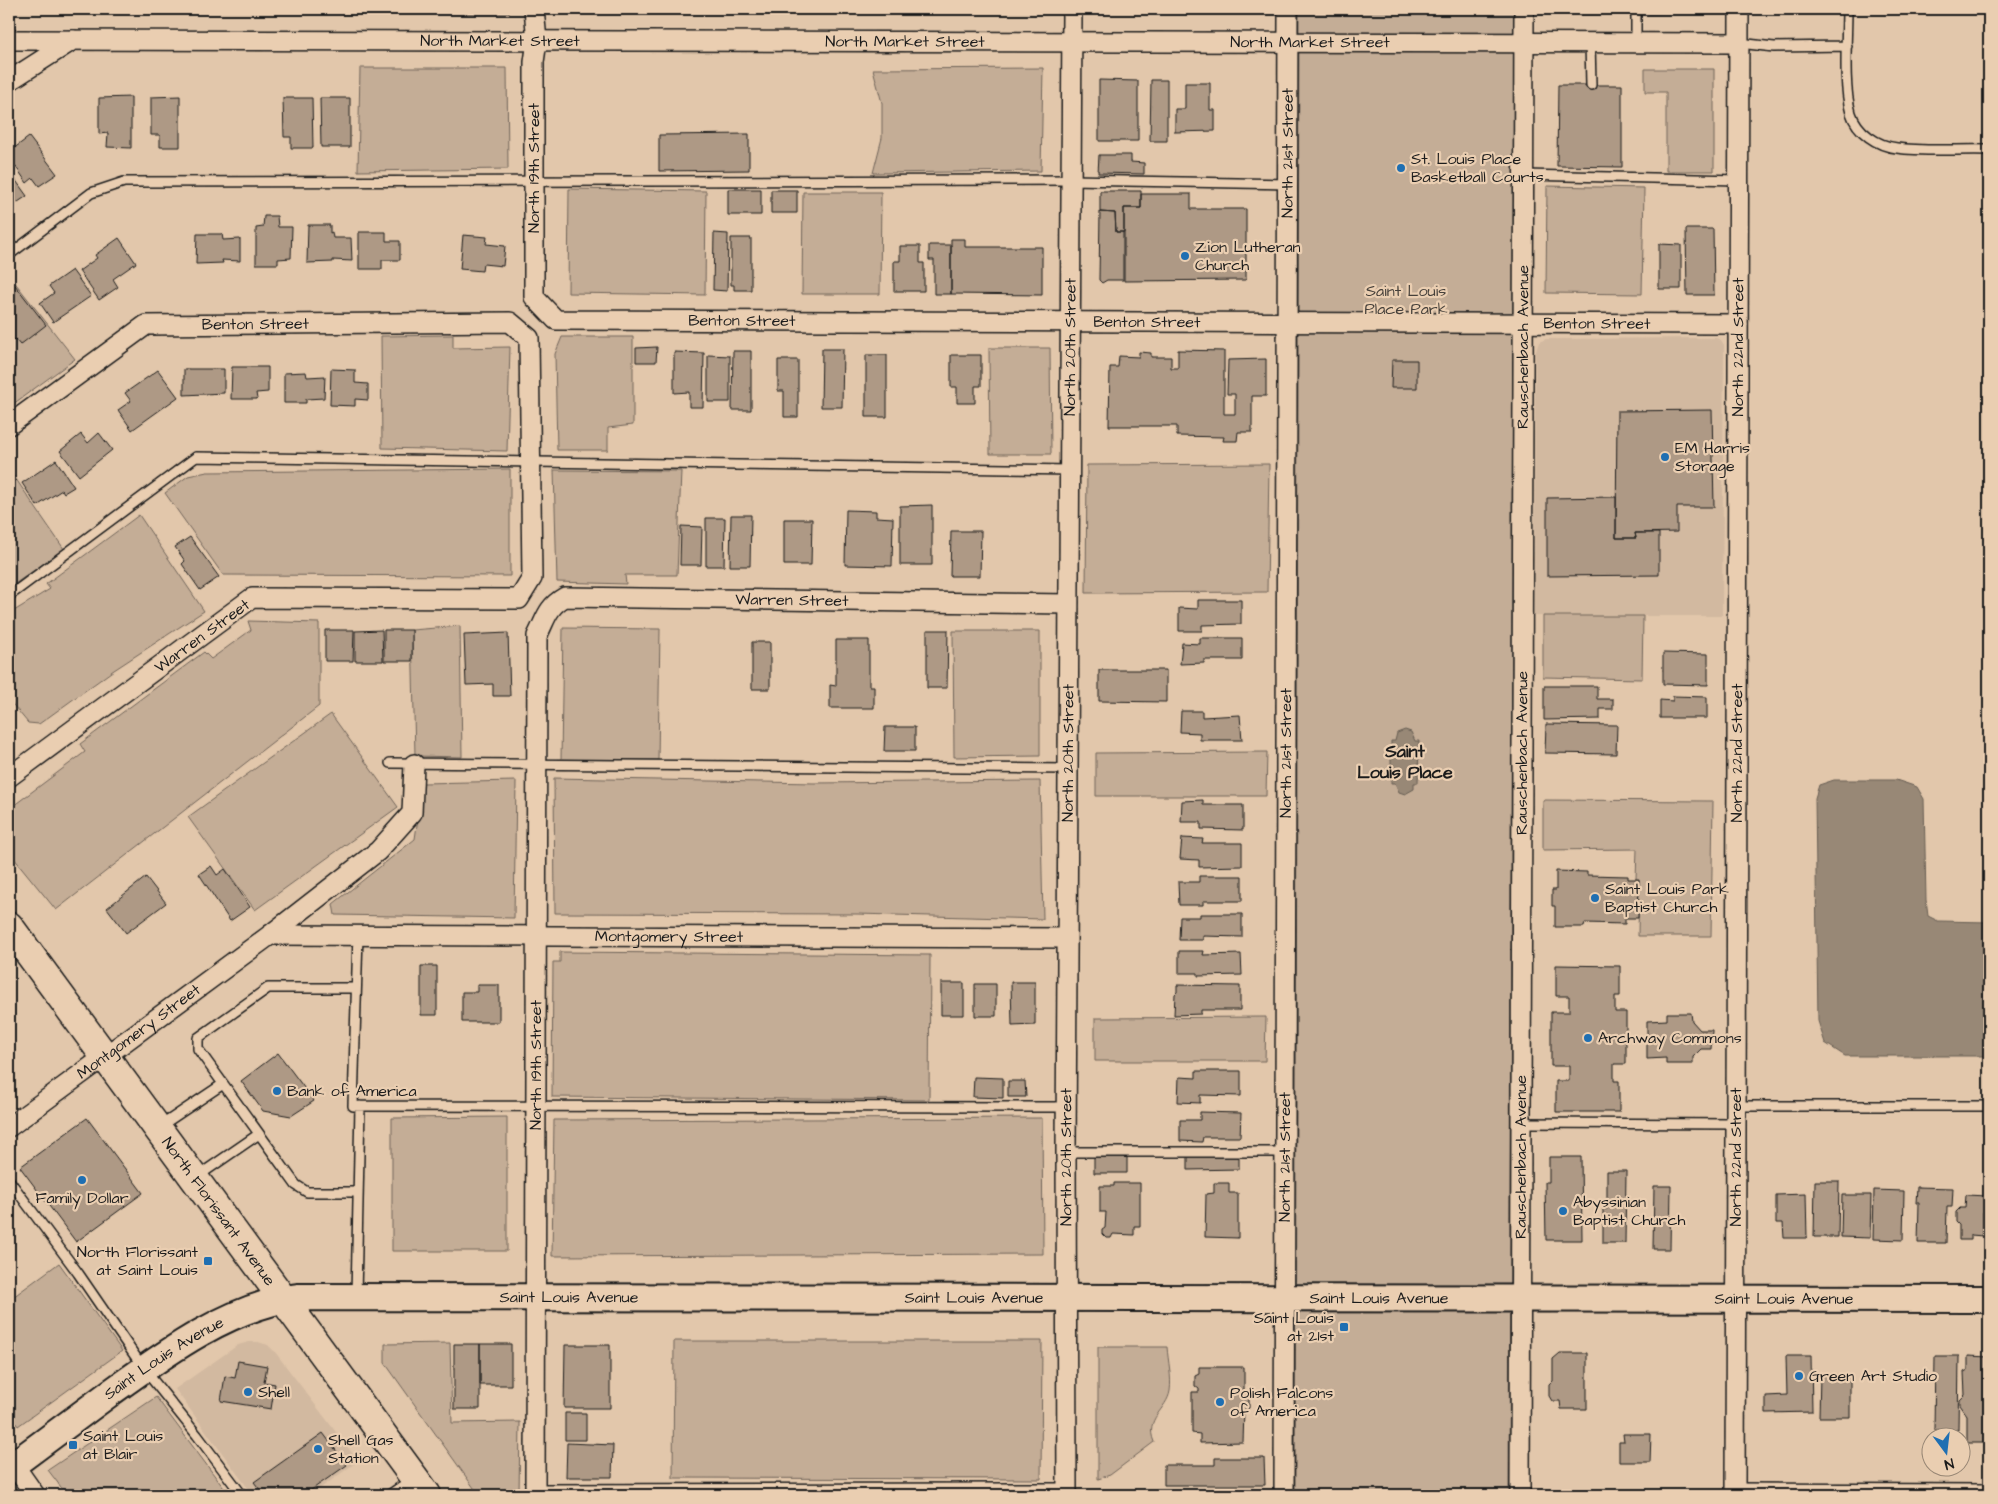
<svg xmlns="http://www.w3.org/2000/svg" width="1998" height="1504" viewBox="0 0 1998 1504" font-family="'Architects Daughter',sans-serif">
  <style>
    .built { fill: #d2b9a0 }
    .green { fill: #c4ad96; stroke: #706459 }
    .water { fill: #988876; stroke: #665d52 }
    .building { fill: #ae9985; stroke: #1c1c1c }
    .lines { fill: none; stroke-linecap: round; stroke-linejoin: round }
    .lane-casing { stroke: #1c1c1c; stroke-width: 12 }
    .street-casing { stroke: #1c1c1c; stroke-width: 22 }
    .secondary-casing { stroke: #1c1c1c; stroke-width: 30 }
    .primary-casing { stroke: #1c1c1c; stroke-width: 31 }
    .lane { stroke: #eaceb1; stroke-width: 9 }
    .street { stroke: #eaceb1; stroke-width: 19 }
    .secondary { stroke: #eaceb1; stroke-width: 26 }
    .primary { stroke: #eaceb1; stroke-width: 28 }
    .poi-dot { fill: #1f6fb2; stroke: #eaceb1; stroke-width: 2 }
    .labels { text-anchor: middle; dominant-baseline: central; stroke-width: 4.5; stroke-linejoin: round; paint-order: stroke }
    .street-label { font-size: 16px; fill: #1c1c1c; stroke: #eaceb1 }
    .poi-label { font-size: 16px; fill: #1c1c1c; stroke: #eaceb1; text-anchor: start }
    .park-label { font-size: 16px; fill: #46403a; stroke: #eaceb1 }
    .neighbourhood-label { font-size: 18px; font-weight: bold; fill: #1c1c1c; stroke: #eaceb1 }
  </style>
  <rect width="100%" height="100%" fill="#e2c7ab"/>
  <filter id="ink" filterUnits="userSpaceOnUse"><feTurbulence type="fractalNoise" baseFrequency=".02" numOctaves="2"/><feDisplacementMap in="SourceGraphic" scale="10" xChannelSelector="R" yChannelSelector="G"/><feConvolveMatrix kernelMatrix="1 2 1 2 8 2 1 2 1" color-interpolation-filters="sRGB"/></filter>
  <g filter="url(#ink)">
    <!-- built -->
    <path class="built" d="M1716 338 1721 340 1724 345 1722 616H1534L1535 354 1539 342 1546 339Z
      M249 1342H258L268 1345 275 1352 358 1461 311 1495H253L175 1389 238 1345Z"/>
    <!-- green -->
    <path class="green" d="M341 9H509V13L341 14Z
      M1299 9H1514L1509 1495H1295Z
      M1648 9H1710V12L1649 14Z
      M360 68H507L508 169 358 171Z
      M1043 68 1041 171 873 173 882 138V103L873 69Z
      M1645 69H1714V171H1666V92H1645Z
      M1547 186 1644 188 1642 294 1546 293Z
      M569 189 706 191 705 295 568 293Z
      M803 192H881L880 294H802Z
      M9 275 75 359 9 407Z
      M453 335V348L510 347 507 451 382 448 381 336Z
      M562 337H633V425L608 428V450H557L555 354Z
      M989 348H1050L1051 454H990Z
      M1269 464 1267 592 1086 593 1087 465Z
      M9 469 64 549 9 588Z
      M510 469V576L223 575 165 493 188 476 207 472Z
      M554 470 681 471 677 575H625L626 584 557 582Z
      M139 515 204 611 111 672 39 724 28 723 9 700V614L50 589 46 584Z
      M1543 616H1643L1642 679 1543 677Z
      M248 621 319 623V706L56 910 9 852V809L85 752 80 744 204 652 211 659 251 630Z
      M460 626 462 757 415 756 412 630Z
      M563 628 660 629 658 760H561Z
      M953 631H1040V756L954 757Z
      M331 714 398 807 255 910 188 817Z
      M1267 752 1266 796H1096V753Z
      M554 778 814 783 1040 781 1043 919 857 914 555 913Z
      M516 781 514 918 335 915 333 904 415 839 423 783Z
      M1543 800 1713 801 1711 936H1638L1639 880 1636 879 1637 849 1543 850Z
      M560 952 930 955 929 1100 552 1097 553 962H560Z
      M1266 1017 1265 1061H1095V1018Z
      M507 1117V1251H392V1118Z
      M1042 1118 1043 1254 552 1256 554 1120Z
      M59 1263 122 1351 18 1426 9 1414V1300Z
      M674 1341H1042L1041 1479 673 1478Z
      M450 1343 452 1423 520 1422 519 1495H479L385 1363V1344Z
      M1098 1347H1167C1168 1361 1172 1377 1170 1391 1167 1410 1144 1418 1154 1442L1110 1475 1098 1479Z
      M156 1397 229 1495H67L48 1470Z
      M1041 1494V1495H620Z"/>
    <!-- water -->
    <path class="water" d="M1405 730 1411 732 1415 741H1419L1418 783H1414V789L1405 794 1399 792 1395 783H1391V741H1395L1397 733Z
      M1834 780H1896L1917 787 1924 799 1926 900 1928 916 1938 921 1989 922V1056H1845L1825 1043 1818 1021 1815 798 1819 785Z"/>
    <!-- building -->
    <path class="building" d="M568 9H780L568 12Z
      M1555 9H1599V14L1556 15Z
      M1099 80 1138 81V141H1099Z
      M1151 80H1167V141H1150Z
      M1185 83H1210V110H1215V131L1175 132V109H1185Z
      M1558 85H1622V167L1557 166Z
      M180 96V147H160V135H151V97Z
      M131 97V148L107 147 108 133 99 134V98Z
      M283 98H312L313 148H291V137H284Z
      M320 98H350V147H321Z
      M749 134V170L659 171V135Z
      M29 137 57 174 39 186 33 178 27 183 9 157V152Z
      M1099 155H1131V162L1144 163V174L1098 173Z
      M9 171 27 196 9 208Z
      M728 189H761V215H728Z
      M771 190H797V213H771Z
      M1100 191H1141V208H1124V232H1116L1115 213 1100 212Z
      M1141 194H1191V209H1246V280L1124 281V208H1141Z
      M1100 212 1115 213 1116 232H1123V280H1107L1102 283 1099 280Z
      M264 216H277L278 227H292L291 258 278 259V264H256V228L263 227Z
      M308 225H330V233L332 232 333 238H351L352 261 333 260V262L307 263Z
      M1686 229H1713L1714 295H1687Z
      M359 232H386V241H400V260H382V269H359Z
      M714 233 728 234 727 291 713 290Z
      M197 234H222L223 240 240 239V261L222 260 223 263 196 264Z
      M463 235 487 237 486 244 505 246 503 266 483 264 482 271 460 269Z
      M119 238 136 263 113 279 118 287 99 300 79 271 97 258 95 255Z
      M731 238H751V290H734V285H731Z
      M951 239H965V247H1042V295L951 294Z
      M1659 244 1681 245V289H1659Z
      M929 245H951V294H934V260H929Z
      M900 246H920V263H924V291H894V261H900Z
      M72 270 91 296 53 322 40 303 54 293 49 286Z
      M15 285 46 325 20 345 15 339 9 345V289Z
      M657 347 656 362H636V348Z
      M822 349H843L842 407H821Z
      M1178 350 1224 351V414H1235V394H1227L1228 360 1266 359V396H1252V432H1238L1237 441H1223L1224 437 1177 436V426H1109L1110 367H1118L1119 356 1139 357V352L1151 353V357H1171V368H1178Z
      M733 351H751V410H732Z
      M674 352 704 353 703 407H689V392L674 393Z
      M708 355 730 356V402H708Z
      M866 355H887V417H866Z
      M951 355H981V386H975V403H957V387H951Z
      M778 360H798V417H784V391H778Z
      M1392 360H1417V388H1391Z
      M232 367H268V392L256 393 257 399H231Z
      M184 369H224V393L184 395Z
      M331 369 355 370V383L368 384V400L355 399V406L330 405Z
      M158 370 178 397 132 430 118 410 131 401 125 393Z
      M306 372 307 377 325 376 324 398 306 399V403H284V373Z
      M1712 410 1714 507H1677V532L1635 533 1636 538H1616L1617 411Z
      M99 433 112 450 79 476 60 451 81 434 88 443Z
      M56 460 74 487 64 493 62 490 37 506 22 483Z
      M1616 497V538H1636L1635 533H1659V575L1547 576V498Z
      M932 505V565H900V506Z
      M846 510 876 511V517L893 518 892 566 845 565Z
      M731 515H751L750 566H730Z
      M706 518H725L724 566H706Z
      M784 519H812L811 565H784Z
      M681 526 702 527 701 565H680Z
      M951 531H981L980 576H950Z
      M190 537 219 577 200 590 182 564 185 561 175 547Z
      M1198 600H1241V624L1202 625V631H1179V608L1198 609Z
      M325 630H354L353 661H325Z
      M382 630 383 661H355V631Z
      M384 630H412V661H384Z
      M927 630H948L947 688H927Z
      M508 633 510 696H493V684L466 685 464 635Z
      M1200 638H1242V660H1204V663L1180 664 1182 643 1200 644Z
      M836 640H869V686H874V708H830V685L836 686Z
      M752 642H770V689H752Z
      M1663 653 1708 654V685L1663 684Z
      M1099 670H1166V702L1099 701Z
      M1544 686H1597V699H1613V709H1600V719L1544 720Z
      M1673 696 1707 697V718H1660V700L1673 701Z
      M1181 711H1202V717L1240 715 1242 740H1200V733L1180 732Z
      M1546 724 1617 725 1616 754 1545 753Z
      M885 727H915V751H884Z
      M1203 800V805H1243V830L1201 829V822H1181L1182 801Z
      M1182 838 1203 839 1202 843H1242V866L1199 867V860L1180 859Z
      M211 866 217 875 225 869 250 907 230 921 199 874Z
      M1556 871 1587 872V875L1628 876V879H1639L1638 918H1625V924L1585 923 1584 927H1555V906H1552V890H1556Z
      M1199 876H1242V901H1203V905H1179L1178 882H1199Z
      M146 877 166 903 126 933 107 908Z
      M1200 914H1242V937L1203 936V940H1179L1180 917H1200Z
      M1179 951H1204L1203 955 1241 954 1242 975 1198 976V973H1179Z
      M1556 965 1620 966V996H1615V1012H1626V1064H1614V1081H1619V1112H1556V1081H1569V1066H1551V1012H1569V996H1556Z
      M421 966H437V1015H421Z
      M1011 982H1035V1025L1012 1026Z
      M941 983H964V1015H941Z
      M975 984H996V1016H975Z
      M477 985H499V1022H462V992H477Z
      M1177 985 1240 986V1010H1201V1014L1174 1015 1175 994 1177 992Z
      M1667 1013H1691L1692 1021 1700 1030H1712L1711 1049H1701L1693 1057V1064H1666V1058L1647 1059V1021L1667 1020Z
      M278 1053 314 1101 291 1116 263 1111 241 1081Z
      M1196 1071H1241V1096L1200 1095V1103L1178 1102 1179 1077 1196 1078Z
      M974 1077 1003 1078V1098L973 1097Z
      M1008 1081H1025L1026 1097H1008Z
      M1200 1112 1241 1113 1240 1137H1203L1202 1142 1180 1141V1120H1200Z
      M87 1118 143 1193 76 1242 20 1167Z
      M1094 1156H1127V1173H1094Z
      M1239 1156V1169L1188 1170V1157Z
      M1549 1157H1581L1582 1240H1546L1545 1182H1549Z
      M1607 1171H1626L1625 1243H1603V1209H1607Z
      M1815 1181H1839L1838 1237H1814Z
      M1114 1183H1140V1226H1134V1235L1113 1234 1111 1238H1106L1102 1234V1230L1105 1228 1106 1212H1100V1186H1114Z
      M1214 1183H1229V1193H1238V1238L1205 1237 1206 1194 1214 1193Z
      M1654 1186H1671L1670 1249H1653Z
      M1917 1187 1953 1188 1952 1207H1947L1946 1243H1918L1919 1203H1916Z
      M1874 1190 1904 1191 1903 1240 1873 1239Z
      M1806 1194 1807 1238H1784L1783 1223H1776V1195Z
      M1842 1195H1871L1870 1238 1841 1237Z
      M1966 1195 1987 1196V1212H1983V1236L1971 1235V1240H1959V1225L1956 1222V1212L1960 1208H1965Z
      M454 1344H480V1409H454Z
      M480 1344H511V1385H480Z
      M565 1345H610V1408H564Z
      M1560 1353H1587V1409H1561L1560 1401H1552L1549 1396V1385L1553 1381V1359Z
      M1786 1356H1811L1812 1412 1766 1413V1396L1787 1395Z
      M1935 1356H1959L1958 1430H1934Z
      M1968 1356 1989 1357V1433H1985V1443H1967V1415L1960 1405V1400L1965 1395 1964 1372 1968 1370Z
      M238 1361 267 1366 264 1382 275 1384 271 1409 221 1401 225 1376 235 1378Z
      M1199 1367H1244V1391L1249 1395V1408L1244 1411 1243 1442 1200 1443V1434L1192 1433V1392H1199V1389L1195 1386V1376L1199 1374Z
      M1820 1374 1850 1375V1417H1819Z
      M565 1413H586V1440H565Z
      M323 1433 347 1465 304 1495H264L254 1482Z
      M1623 1434H1651L1650 1462H1619V1442H1624Z
      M567 1443 613 1445 612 1477H566Z
      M1215 1458H1264L1265 1485H1164V1465H1215Z"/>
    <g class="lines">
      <defs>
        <path id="lane" d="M1847 9C1847 38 1843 86 1851 113 1857 132 1877 146 1897 148 1925 152 1961 149 1989 150
          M1590 42 1591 85
          M1636 43V9
          M1739 43 1774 47 1847 46
          M1524 175 1738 180
          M9 255 91 193 124 182 1071 180 1288 184
          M9 596 196 457 1069 470
          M390 763 1067 769
          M358 935 353 1106 1066 1107
          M356 988H268L198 1038V1049L296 1185 307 1192H358
          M1736 1106H1989
          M1521 1123 1736 1124
          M159 1127 223 1084
          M1066 1152H1285
          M198 1176 259 1134
          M9 1180 78 1273 144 1369 197 1435 242 1495
          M356 1296 360 1106
          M1735 1488 1989 1489
          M535 1489 1067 1488
          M389 1495 411 1480"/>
        <g id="street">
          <path id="s1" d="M534 9 537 41 534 62V297L556 320 1738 324"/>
          <path id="s2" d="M9 40 1739 43"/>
          <path d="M9 81 73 40"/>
          <path id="s3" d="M9 425 146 325 510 322 529 338 532 578 519 599 252 598 9 777"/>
          <path id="s4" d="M270 935 1066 938"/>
          <path id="s5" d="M9 1127 270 935 378 851 412 813 414 764"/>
          <path d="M9 1458 35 1495"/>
          <path id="s6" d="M535 1495 537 636C546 619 547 607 565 597L1068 604"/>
          <path id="s7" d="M1067 1495 1066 1152 1072 9"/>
          <path id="s8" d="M1284 1495 1288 9"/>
          <path id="s9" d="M1520 1495 1524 9"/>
          <path id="s10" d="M1735 1495 1739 9"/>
        </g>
        <g id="secondary">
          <path id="s11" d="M9 1468C43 1443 76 1418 110 1393 164 1354 231 1305 299 1297L1989 1299"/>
        </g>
        <g id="primary">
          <path id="s12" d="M9 926 427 1495"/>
        </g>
      </defs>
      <!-- lane casing -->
      <use href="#lane" class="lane-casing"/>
      <!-- street casing -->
      <use href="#street" class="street-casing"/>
      <!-- secondary casing -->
      <use href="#secondary" class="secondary-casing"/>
      <!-- primary casing -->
      <use href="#primary" class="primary-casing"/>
      <!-- lane -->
      <use href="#lane" class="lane"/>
      <!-- street -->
      <use href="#street" class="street"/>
      <!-- secondary -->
      <use href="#secondary" class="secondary"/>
      <!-- primary -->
      <use href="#primary" class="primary"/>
    </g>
  </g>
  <!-- markers -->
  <g class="poi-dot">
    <circle cx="1401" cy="168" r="5"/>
    <circle cx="1185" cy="256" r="5"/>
    <circle cx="1665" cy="457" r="5"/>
    <circle cx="1595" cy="898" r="5"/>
    <circle cx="1588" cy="1038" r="5"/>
    <circle cx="277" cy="1091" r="5"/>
    <circle cx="82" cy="1180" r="5"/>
    <circle cx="1563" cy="1211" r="5"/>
    <rect x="203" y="1256" width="10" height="10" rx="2.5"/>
    <rect x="1339" y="1322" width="10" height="10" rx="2.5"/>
    <circle cx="1799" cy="1376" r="5"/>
    <circle cx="248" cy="1392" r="5"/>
    <circle cx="1220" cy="1402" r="5"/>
    <rect x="68" y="1440" width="10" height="10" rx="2.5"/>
    <circle cx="318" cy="1449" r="5"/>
  </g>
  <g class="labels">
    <!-- street labels -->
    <g class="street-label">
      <text stroke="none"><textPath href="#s2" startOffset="491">North Market Street</textPath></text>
      <text stroke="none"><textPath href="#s2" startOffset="896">North Market Street</textPath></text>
      <text stroke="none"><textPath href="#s2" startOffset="1301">North Market Street</textPath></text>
      <text stroke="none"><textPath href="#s8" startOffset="1342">North 21st Street</textPath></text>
      <text transform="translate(534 168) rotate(-90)">North 19th Street</text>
      <text stroke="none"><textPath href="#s1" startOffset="506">Benton Street</textPath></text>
      <text stroke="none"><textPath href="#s1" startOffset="911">Benton Street</textPath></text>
      <text stroke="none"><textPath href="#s3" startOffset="279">Benton Street</textPath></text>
      <text stroke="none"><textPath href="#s1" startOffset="1361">Benton Street</textPath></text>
      <text stroke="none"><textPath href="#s7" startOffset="1148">North 20th Street</textPath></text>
      <text stroke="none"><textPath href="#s9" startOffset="1148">Rauschenbach Avenue</textPath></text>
      <text stroke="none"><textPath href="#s10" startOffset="1148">North 22nd Street</textPath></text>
      <text stroke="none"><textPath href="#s6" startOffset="1135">Warren Street</textPath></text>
      <text transform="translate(202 636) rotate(-36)">Warren Street</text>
      <text stroke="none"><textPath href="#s7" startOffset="742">North 20th Street</textPath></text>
      <text stroke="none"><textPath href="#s8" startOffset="742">North 21st Street</textPath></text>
      <text stroke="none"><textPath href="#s9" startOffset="742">Rauschenbach Avenue</textPath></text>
      <text stroke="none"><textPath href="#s10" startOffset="742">North 22nd Street</textPath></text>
      <text stroke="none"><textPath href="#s4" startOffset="399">Montgomery Street</textPath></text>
      <text stroke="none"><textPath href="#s5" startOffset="161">Montgomery Street</textPath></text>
      <text stroke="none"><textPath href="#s6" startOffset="430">North 19th Street</textPath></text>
      <text stroke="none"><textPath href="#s7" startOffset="338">North 20th Street</textPath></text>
      <text stroke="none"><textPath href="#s8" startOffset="338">North 21st Street</textPath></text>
      <text stroke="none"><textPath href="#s9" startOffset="338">Rauschenbach Avenue</textPath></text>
      <text stroke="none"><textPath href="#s10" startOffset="338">North 22nd Street</textPath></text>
      <text stroke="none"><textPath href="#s12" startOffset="354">North Florissant Avenue</textPath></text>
      <text stroke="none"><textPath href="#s11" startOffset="610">Saint Louis Avenue</textPath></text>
      <text stroke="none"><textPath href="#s11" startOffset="1015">Saint Louis Avenue</textPath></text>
      <text stroke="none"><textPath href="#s11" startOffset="1420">Saint Louis Avenue</textPath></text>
      <text stroke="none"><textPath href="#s11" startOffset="1825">Saint Louis Avenue</textPath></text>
      <text stroke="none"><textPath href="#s11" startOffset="190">Saint Louis Avenue</textPath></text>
    </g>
    <!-- poi labels -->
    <g class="poi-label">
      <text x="1411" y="159">St. Louis Place<tspan x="1411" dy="18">Basketball Courts</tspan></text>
      <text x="1195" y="247">Zion Lutheran<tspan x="1195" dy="18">Church</tspan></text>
      <text x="1675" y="448">EM Harris<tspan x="1675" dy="18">Storage</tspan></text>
      <text x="1605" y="889">Saint Louis Park<tspan x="1605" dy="18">Baptist Church</tspan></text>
      <text x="1598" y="1038">Archway Commons</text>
      <text x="287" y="1091">Bank of America</text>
      <text x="82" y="1198" text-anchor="middle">Family Dollar</text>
      <text x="1573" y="1202">Abyssinian<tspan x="1573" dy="18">Baptist Church</tspan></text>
      <text x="198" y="1252" text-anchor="end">North Florissant<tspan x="198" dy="18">at Saint Louis</tspan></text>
      <text x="1334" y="1318" text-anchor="end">Saint Louis<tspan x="1334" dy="18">at 21st</tspan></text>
      <text x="1809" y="1376">Green Art Studio</text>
      <text x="258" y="1392">Shell</text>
      <text x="1230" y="1393">Polish Falcons<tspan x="1230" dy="18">of America</tspan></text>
      <text x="83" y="1436">Saint Louis<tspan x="83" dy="18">at Blair</tspan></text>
      <text x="328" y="1440">Shell Gas<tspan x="328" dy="18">Station</tspan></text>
    </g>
    <!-- park labels -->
    <g class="park-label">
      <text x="1406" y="291">Saint Louis<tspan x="1406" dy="18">Place Park</tspan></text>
    </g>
    <!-- neighbourhood labels -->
    <g class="neighbourhood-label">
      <text x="1405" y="751">Saint<tspan x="1405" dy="21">Louis Place</tspan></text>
    </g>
  </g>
  <!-- margin -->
  <rect width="1998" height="1504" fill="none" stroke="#eaceb1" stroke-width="30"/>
  <rect x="15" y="15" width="1968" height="1474" fill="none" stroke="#1c1c1c" stroke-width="2" filter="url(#ink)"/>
  <!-- north arrow -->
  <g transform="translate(1946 1452) rotate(165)"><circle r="24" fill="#eaceb1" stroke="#988775"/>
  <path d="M0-4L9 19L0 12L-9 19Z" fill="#1f6fb2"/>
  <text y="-8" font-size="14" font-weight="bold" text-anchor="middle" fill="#1c1c1c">N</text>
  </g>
</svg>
